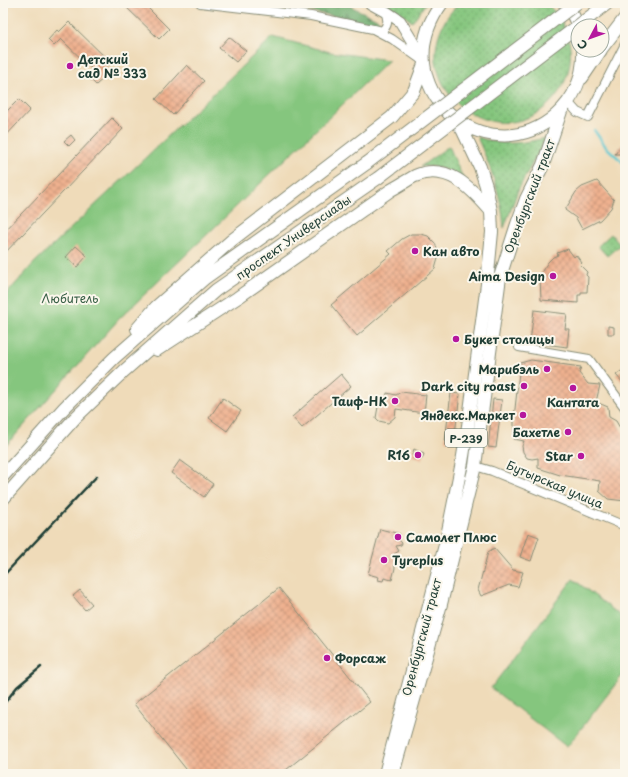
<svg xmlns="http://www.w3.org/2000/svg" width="628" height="777" viewBox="0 0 628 777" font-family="'Playpen Sans',sans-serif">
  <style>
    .grass { fill: url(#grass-dots); stroke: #528259 }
    .forest { fill: url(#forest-firs); stroke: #467450 }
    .garden { fill: #85c67e; stroke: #528259 }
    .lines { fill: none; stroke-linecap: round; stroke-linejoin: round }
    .stream { stroke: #5ac7d0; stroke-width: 2.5 }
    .building { fill: url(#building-cross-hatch) }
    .street-casing { stroke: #878c76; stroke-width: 10 }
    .secondary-casing { stroke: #878c76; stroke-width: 13 }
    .primary-casing { stroke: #878c76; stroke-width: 14 }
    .street { stroke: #fff; stroke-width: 8 }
    .secondary { stroke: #fff; stroke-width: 11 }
    .primary { stroke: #fff; stroke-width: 12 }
    .rail { stroke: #1f3d34; stroke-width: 2.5 }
    .primary-bridge-casing { stroke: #878c76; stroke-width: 14; stroke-linecap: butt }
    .primary-bridge { stroke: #fff; stroke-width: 12 }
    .poi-dot { fill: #b5179e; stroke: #fbf7ec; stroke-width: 1.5 }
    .labels { text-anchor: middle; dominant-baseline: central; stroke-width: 4; stroke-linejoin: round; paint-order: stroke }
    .shield { fill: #fbf7ec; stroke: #61756b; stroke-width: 1 }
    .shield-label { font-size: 11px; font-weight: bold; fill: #1f3d34 }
    .poi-label { font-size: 12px; font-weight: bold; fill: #1f3d34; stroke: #fbf7ec; text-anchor: end }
    .street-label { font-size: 12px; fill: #1f3d34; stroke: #fbf7ec }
    .park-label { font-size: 12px; fill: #385f46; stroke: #fbf7ec }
  </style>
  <defs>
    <pattern id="grass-dots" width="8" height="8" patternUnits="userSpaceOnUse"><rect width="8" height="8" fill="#85c67e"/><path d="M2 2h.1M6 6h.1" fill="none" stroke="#6ca268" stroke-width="1.8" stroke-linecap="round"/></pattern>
    <pattern id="forest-firs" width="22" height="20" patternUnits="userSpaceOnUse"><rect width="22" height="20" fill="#6cab6d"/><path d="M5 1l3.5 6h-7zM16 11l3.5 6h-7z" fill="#588c5a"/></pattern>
    <pattern id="building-cross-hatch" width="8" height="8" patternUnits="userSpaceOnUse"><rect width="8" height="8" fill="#efb18f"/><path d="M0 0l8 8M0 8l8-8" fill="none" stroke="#c19176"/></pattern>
  </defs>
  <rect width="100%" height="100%" fill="#fbf7ec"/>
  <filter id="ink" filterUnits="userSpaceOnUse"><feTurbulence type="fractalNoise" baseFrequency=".025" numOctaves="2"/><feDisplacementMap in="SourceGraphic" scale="8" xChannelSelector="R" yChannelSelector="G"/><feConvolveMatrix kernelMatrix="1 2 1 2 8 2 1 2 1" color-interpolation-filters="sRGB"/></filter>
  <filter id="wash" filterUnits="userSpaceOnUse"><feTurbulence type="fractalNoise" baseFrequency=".012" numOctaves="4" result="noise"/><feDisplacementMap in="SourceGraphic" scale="16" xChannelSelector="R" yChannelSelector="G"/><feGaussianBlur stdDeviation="0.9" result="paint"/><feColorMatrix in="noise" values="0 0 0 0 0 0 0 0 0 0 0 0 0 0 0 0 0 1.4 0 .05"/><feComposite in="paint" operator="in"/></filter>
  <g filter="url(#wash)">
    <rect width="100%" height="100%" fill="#efdbb9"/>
    <!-- grass -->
    <path class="grass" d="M384 3H426L412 22 400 12Z
      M460 3H546C612 64 531 159 463 108 448 97 439 80 436 62 434 40 443 17 460 3Z
      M477 137C505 146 517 144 546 138L519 188 504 228C502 196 490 166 477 137Z
      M449 146 463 178C449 171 437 164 420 167Z
      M611 234 620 245 607 256 598 246Z"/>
    <!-- forest -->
    <path class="forest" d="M256 3H344L379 20 380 23 376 27 330 15Z"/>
    <!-- garden -->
    <path class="garden" d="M273 37 330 52 389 60 119 319 3 449V298L34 263Z
      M573 579 625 619V672L567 747 491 688Z"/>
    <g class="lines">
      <!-- stream -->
      <path class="stream" d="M594 130 606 147 625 164"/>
    </g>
    <g id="blocks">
      <!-- building -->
      <path class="building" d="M122 3H143L169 29 159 39Z
        M69 22 111 63 102 72 106 76 96 85 89 78 95 72 61 39 54 46 48 40 57 30 59 32Z
        M229 37 246 51 236 62 219 48Z
        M187 65 204 81 173 115 156 99Z
        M19 99 30 110 3 139V115Z
        M112 118 123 129 3 255V233Z
        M71 135 75 140 69 146 64 141Z
        M625 141V149L621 154H615Z
        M597 181 614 200 611 208 600 220 582 229 576 218 565 210 576 192 582 187Z
        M411 234H421L428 236 435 243 439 255 435 269 357 336 331 305 391 254 388 251 402 239Z
        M76 246 87 256 77 267 66 257Z
        M568 249 574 257 576 255 582 263 580 265 587 272 586 275 588 277 587 292H581V295H578V303L541 300 540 277 542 271 548 262 553 257 558 255 557 253Z
        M534 310 567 314 565 329H569L567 347 530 342Z
        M608 326 614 327V334H608Z
        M531 360 581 367 579 373 588 384 600 385 596 402 608 407 609 417 616 421 620 428 625 435V501L608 499 599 491 600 481 560 475 538 468V458L532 459 527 458 523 452 522 446 524 441 514 439V418L520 363Z
        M625 368V385L616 375Z
        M341 374 351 386 302 428 292 417Z
        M401 392 426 395 424 413 396 409 395 417 388 423 379 421 376 418 379 401 386 403 387 393 396 395Z
        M451 393 460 394 454 442 445 441Z
        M223 398 241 411 227 431 209 418Z
        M493 399 502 400 496 448 488 447Z
        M414 449 424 454 422 459 412 455Z
        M180 460 213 484 204 497 171 473Z
        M380 529 400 534 398 539 402 543 401 545 396 546 399 551 394 554 397 559 394 563 395 568 392 580 384 578 383 581 378 580 379 577 368 574Z
        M528 533 539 537 531 561 520 557Z
        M494 548 513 570 523 572 518 587 509 585 481 596 478 590 488 552Z
        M279 588 370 702 281 774H190L134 704Z
        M80 590 92 604 85 610 73 596Z"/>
    </g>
  </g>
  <g filter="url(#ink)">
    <use href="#blocks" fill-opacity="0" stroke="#878c76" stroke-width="1"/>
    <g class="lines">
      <defs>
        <path id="street" d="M200 3 311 16 373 29 392 39 423 61
          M374 29 382 31C389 25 388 19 385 11
          M568 102 577 112 588 117 625 44
          M519 347 589 359 625 408
          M475 466 492 471 625 526"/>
        <path id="secondary" d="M370 3 388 13 400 21 423 59"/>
        <path id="primary" d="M442 3C381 86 485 177 556 115 575 98 584 75 583 50
          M564 3 572 13 578 26
          M602 48 625 18
          M582 78 601 50
          M137 329 156 307 232 240 392 117 414 91 424 64
          M157 350 237 298 391 190C399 186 407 180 415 176 447 162 471 188 490 210
          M3 476 64 408 114 358 205 278 367 163
          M3 499 75 418 124 371 216 290 378 178
          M385 774 446 541 462 462 468 426 487 284 492 232 491 211 486 186 480 167 462 129 443 107
          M393 774 441 604 475 466 500 277 517 224 526 199 543 165 561 111"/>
      </defs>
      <!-- street casing -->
      <use href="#street" class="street-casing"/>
      <!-- secondary casing -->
      <use href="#secondary" class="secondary-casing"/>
      <!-- primary casing -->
      <use href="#primary" class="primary-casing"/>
      <!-- street -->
      <use href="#street" class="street"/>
      <!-- secondary -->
      <use href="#secondary" class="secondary"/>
      <!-- primary -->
      <use href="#primary" class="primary"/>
      <!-- rail -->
      <path class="rail" d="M3 576 97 476
        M3 705 17 687 41 667"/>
      <defs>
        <path id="primary-bridge" d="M367 163 577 3
          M378 178 608 3"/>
      </defs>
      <!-- primary-bridge casing -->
      <use href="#primary-bridge" class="primary-bridge-casing"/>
      <!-- primary-bridge -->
      <use href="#primary-bridge" class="primary-bridge"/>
    </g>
  </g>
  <!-- markers -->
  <g class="poi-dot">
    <circle cx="70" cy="66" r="4"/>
    <circle cx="415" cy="251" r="4"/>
    <circle cx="553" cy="276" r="4"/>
    <circle cx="456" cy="339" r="4"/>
    <circle cx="547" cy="369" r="4"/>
    <circle cx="524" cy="386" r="4"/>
    <circle cx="573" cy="388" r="4"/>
    <circle cx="395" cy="401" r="4"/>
    <circle cx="523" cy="415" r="4"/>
    <circle cx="568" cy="432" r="4"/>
    <circle cx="418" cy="455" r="4"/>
    <circle cx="581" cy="456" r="4"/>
    <circle cx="398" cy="537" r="4"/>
    <circle cx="384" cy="560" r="4"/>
    <circle cx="327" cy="658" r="4"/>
  </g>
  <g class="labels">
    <!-- shield labels -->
    <rect class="shield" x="445" y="429" width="42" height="18" rx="3"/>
    <g class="shield-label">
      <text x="466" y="438">Р-239</text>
    </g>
    <!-- poi labels -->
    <g class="poi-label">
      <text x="78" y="59" text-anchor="start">Детский<tspan x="78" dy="14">сад № 333</tspan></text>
      <text x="423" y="251" text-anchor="start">Кан авто</text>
      <text x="545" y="276">Aima Design</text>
      <text x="464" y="339" text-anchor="start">Букет столицы</text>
      <text x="539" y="369">Марибэль</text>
      <text x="516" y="386">Dark city roast</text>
      <text x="387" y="401">Таиф-НК</text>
      <text x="573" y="402" text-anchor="middle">Кантата</text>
      <text x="515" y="415">Яндекс.Маркет</text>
      <text x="560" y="432">Бахетле</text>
      <text x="410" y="455">R16</text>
      <text x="573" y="456">Star</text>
      <text x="406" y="537" text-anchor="start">Самолет Плюс</text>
      <text x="392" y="560" text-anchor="start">Tyreplus</text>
      <text x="335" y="658" text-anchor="start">Форсаж</text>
    </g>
    <!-- street labels -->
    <g class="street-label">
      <text transform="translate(529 196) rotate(-69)">Оренбургский тракт</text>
      <text transform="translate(293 237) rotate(-35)">проспект Универсиады</text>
      <text transform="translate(555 484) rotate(23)">Бутырская улица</text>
      <text transform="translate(421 637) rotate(-75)">Оренбургский тракт</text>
    </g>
    <!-- park labels -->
    <g class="park-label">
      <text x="70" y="298">Любитель</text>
    </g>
  </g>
  <!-- margin -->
  <rect width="628" height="777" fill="none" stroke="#fbf7ec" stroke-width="16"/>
  <!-- north arrow -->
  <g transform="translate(590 38) rotate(229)"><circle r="19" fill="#fbf7ec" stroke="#a3ada2"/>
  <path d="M0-3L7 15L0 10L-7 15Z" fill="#b5179e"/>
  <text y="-6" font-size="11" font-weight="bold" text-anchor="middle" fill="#1f3d34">С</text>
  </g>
</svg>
